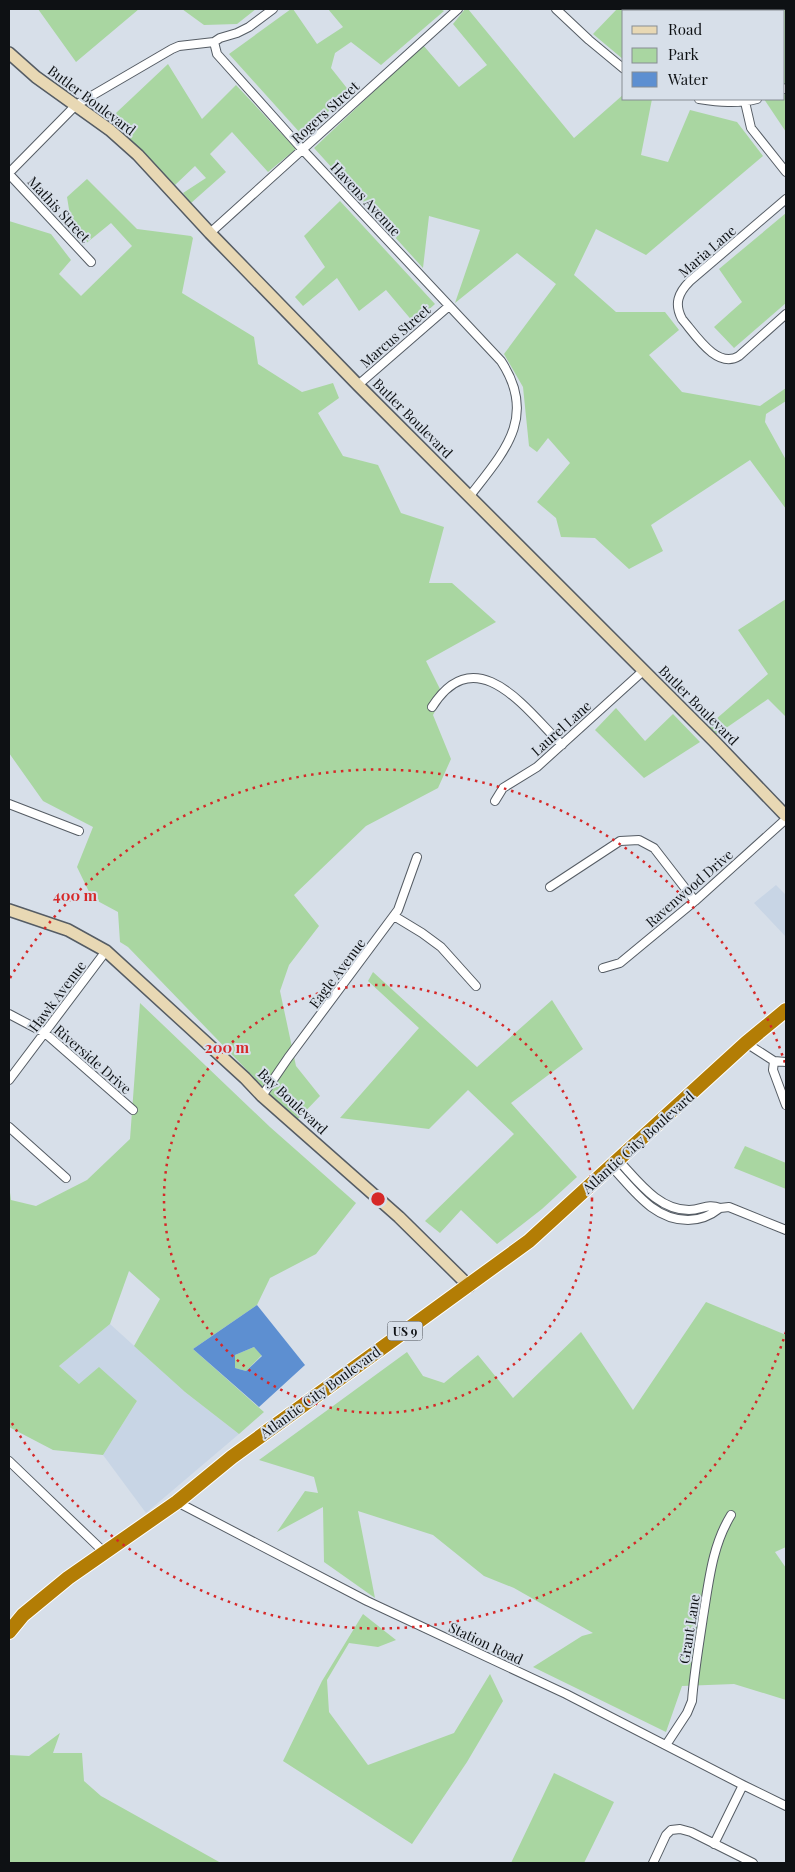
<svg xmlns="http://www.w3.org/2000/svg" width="795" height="1872" viewBox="0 0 795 1872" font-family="'Playfair Display',serif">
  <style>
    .built { fill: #c8d5e5 }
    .green { fill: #a9d6a1 }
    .water { fill: #5d8fd1; fill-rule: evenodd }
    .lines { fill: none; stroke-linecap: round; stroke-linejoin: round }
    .street-casing { stroke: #555c64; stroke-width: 10 }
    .secondary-casing { stroke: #555c64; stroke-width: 14 }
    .highway-casing { stroke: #fff; stroke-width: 16 }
    .street { stroke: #fff; stroke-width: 8 }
    .secondary { stroke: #e8d8b4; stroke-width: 11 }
    .highway { stroke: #b37d05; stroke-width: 14 }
    .ring { fill: none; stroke: #d62828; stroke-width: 2.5; stroke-dasharray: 2.5 5 }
    .labels { text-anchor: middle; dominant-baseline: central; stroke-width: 4; stroke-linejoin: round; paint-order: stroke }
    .shield { fill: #d7dfe9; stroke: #4a4f54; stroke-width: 1 }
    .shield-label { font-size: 12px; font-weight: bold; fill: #0e1114 }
    .street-label { font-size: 14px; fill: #0e1114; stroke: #d7dfe9 }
    .centre { fill: #d62828; stroke: #d7dfe9; stroke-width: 2.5 }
    .ring-label { font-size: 15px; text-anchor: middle; font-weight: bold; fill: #d62828; stroke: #d7dfe9; stroke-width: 4; stroke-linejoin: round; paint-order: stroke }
  </style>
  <rect width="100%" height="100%" fill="#d7dfe9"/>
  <!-- built -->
  <path class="built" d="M776 885 786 895V937L754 903Z
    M110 1324 185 1392 239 1434 146 1513 103 1455 137 1401 79 1384 59 1366Z"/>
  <!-- green -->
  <path class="green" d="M38 9H139L76 62Z
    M182 9H256L237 24 204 25Z
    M291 9H293L317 44 343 27 328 9H440L444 11 381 65 351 42 335 53 331 68 350 92 302 135 229 54Z
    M465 9H468L574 138 624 94V99H652L641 155 668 162 690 110 737 122 763 156 646 255 596 229 574 275 616 312H665L679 330 649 355 682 392 760 406 786 388V401L766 414 765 422 786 460V509L750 460 651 525 663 551 629 569 595 538 561 537 556 518 537 502 570 463 548 438 537 452 529 446 523 387 504 354 556 284 517 253 455 303 480 230 429 216 423 268 314 148 423 45 459 87 487 65 453 24Z
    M617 9H786V132L764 99H784V11H624V60L593 34Z
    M168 64 202 119 236 85 296 149 268 172 232 132 210 154 226 172 191 203 183 193 206 178 195 166 175 185 132 142 116 113Z
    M87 179 137 229 191 236 193 238 182 293 254 337 258 364 302 392 333 383 339 398 318 413 343 456 378 465 401 513 444 527 429 583H452L496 622 426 661 443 695 433 715 451 759 438 788 366 826 294 895 319 926 289 965 280 991 296 1066 320 1096 296 1121 128 947 120 942 118 912 92 898 77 867 93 827 43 801 9 753V221L51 234 71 260 59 274 81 296 132 246 111 223 84 245 73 234 67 197Z
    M340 201 435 304 414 323 386 290 359 311 337 278 303 306 295 297 325 267 304 236Z
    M786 213V303L734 348 714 327 742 302 719 269Z
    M786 599V717L768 699 716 735 708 726 768 674 738 630Z
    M616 708 645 741 673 714 700 742 644 778 595 730Z
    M373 972 477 1067 552 1000 583 1049 511 1103 577 1177 542 1209 497 1244 461 1210 440 1233 425 1221 514 1134 468 1090 429 1129 340 1118 419 1028 368 981Z
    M140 1003 270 1127 356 1203 316 1254 270 1278 257 1305 193 1349 264 1412 239 1434 185 1392 134 1346 160 1299 129 1271 110 1324 59 1366 79 1384 99 1367 137 1401 103 1455 53 1450 9 1427V1185L11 1200 36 1206 87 1180 130 1139Z
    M745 1146 786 1163V1189L734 1168Z
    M706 1302 786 1335V1547L775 1552 786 1568V1700L734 1684 682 1686 666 1732 533 1667 582 1636 593 1633 514 1588 484 1576 433 1535 358 1511 375 1598 324 1562 323 1507 277 1532 305 1491 318 1493 314 1477 259 1460 407 1352 423 1376 444 1383 478 1355 513 1398 581 1332 633 1410Z
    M254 1347 262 1355 246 1371 235 1368V1355Z
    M363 1614 396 1640 378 1647 349 1643 327 1680 329 1712 368 1765 454 1733 490 1674 503 1701 467 1762 412 1844 283 1761 322 1681Z
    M60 1733 53 1753H82L84 1781 101 1796 221 1863H9V1755L29 1756Z
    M554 1773 614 1802 584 1863H511Z"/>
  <!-- water -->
  <path class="water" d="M257 1305 305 1365 259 1407 193 1349ZM254 1347 262 1356 246 1371 235 1368V1355Z"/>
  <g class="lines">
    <defs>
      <path id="street" d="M556 9 589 40 624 69
        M214 42 217 54 302 149 501 361C538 417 504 452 469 497
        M784 89 786 88
        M699 99C719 102 737 104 757 99
        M745 102 751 128 786 172
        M9 173 76 105 172 49 179 46 214 42 220 38 237 33 249 27 273 9
        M9 174 91 262
        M786 199 690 281C678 293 674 304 682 319 695 334 717 370 739 356L786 314
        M210 233 458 9
        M358 385 449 306
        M432 707C476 638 526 709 562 745
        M495 801 503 788 537 767 643 671
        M9 804 79 831
        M550 887 620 841 639 840 654 848 695 901
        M394 916 422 933 441 947 476 986
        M603 968 620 963 695 901 786 819
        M9 1014 45 1033 133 1110
        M746 1043 774 1061
        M786 1062 774 1061 773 1070 786 1105
        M9 1080 106 951
        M262 1096 288 1058 398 910 417 857
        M9 1127 66 1178
        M611 1166C633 1189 653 1220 688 1220 700 1220 710 1216 720 1208 707 1203 702 1210 689 1210 658 1210 638 1181 618 1160
        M720 1208 729 1207 786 1230
        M9 1461 104 1552
        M177 1502 367 1601 566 1694 743 1785 786 1806
        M666 1745 687 1713 692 1701C694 1673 699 1645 703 1617 709 1581 712 1546 731 1515
        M714 1844 743 1785
        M653 1863 666 1835 671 1830 680 1829 691 1832 753 1863"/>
      <path id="secondary" d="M9 53 36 77 110 130 138 155 210 233 358 385 714 741 786 816
        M9 910 68 930 106 951 245 1078 262 1096 399 1217 469 1286"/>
      <path id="highway" d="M9 1632 23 1615 68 1578 177 1502 232 1457 529 1241 746 1043 786 1010"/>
    </defs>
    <!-- street casing -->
    <use href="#street" class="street-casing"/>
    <!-- secondary casing -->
    <use href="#secondary" class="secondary-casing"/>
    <!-- highway casing -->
    <use href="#highway" class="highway-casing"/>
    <!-- street -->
    <use href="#street" class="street"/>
    <!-- secondary -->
    <use href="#secondary" class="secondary"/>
    <!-- highway -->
    <use href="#highway" class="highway"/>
  </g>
  <!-- distance rings -->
  <g class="ring">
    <circle cx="378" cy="1199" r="214"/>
    <path d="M786 1332A429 429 0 0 1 10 1420M10 978A429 429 0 0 1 786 1066"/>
  </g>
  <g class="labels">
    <!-- shield labels -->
    <rect class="shield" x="387.5" y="1321.5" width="35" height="19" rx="4"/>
    <g class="shield-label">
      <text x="405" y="1331">US 9</text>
    </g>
    <!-- street labels -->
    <g class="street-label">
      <text transform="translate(92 100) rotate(37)">Butler Boulevard</text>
      <text transform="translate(325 112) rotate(-42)">Rogers Street</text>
      <text transform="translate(366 199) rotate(47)">Havens Avenue</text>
      <text transform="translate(59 209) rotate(47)">Mathis Street</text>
      <text transform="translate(707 251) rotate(-41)">Maria Lane</text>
      <text transform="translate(395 336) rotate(-41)">Marcus Street</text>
      <text transform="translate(413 418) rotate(45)">Butler Boulevard</text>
      <text transform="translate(699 705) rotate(45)">Butler Boulevard</text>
      <text transform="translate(561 728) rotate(-42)">Laurel Lane</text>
      <text transform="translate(689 888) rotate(-41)">Ravenwood Drive</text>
      <text transform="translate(337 973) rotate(-53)">Eagle Avenue</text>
      <text transform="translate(57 996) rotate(-53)">Hawk Avenue</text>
      <text transform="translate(93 1059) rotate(41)">Riverside Drive</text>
      <text transform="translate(293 1101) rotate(43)">Bay Boulevard</text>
      <text transform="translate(638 1142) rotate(-42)">Atlantic City Boulevard</text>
      <text transform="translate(320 1392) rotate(-36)">Atlantic City Boulevard</text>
      <text transform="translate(689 1629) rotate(-81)">Grant Lane</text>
      <text transform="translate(486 1643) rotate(25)">Station Road</text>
    </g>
  </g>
  <circle cx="378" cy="1199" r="8" class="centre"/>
  <g class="ring-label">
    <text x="75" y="901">400 m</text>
    <text x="227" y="1053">200 m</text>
  </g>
  <!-- border -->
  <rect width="795" height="1872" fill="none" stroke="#0e1114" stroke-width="20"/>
  <!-- legend -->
  <rect x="622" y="10" width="162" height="90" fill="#d7dfe9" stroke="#878d94"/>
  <rect x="632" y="26" width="25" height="8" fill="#e8d8b4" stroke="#878d94"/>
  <text x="668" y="35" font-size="15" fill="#0e1114">Road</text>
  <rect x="632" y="48" width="25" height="15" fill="#a9d6a1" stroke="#878d94"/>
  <text x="668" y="60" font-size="15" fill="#0e1114">Park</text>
  <rect x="632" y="72" width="25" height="15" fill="#5d8fd1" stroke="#878d94"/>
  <text x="668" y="85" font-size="15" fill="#0e1114">Water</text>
</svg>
